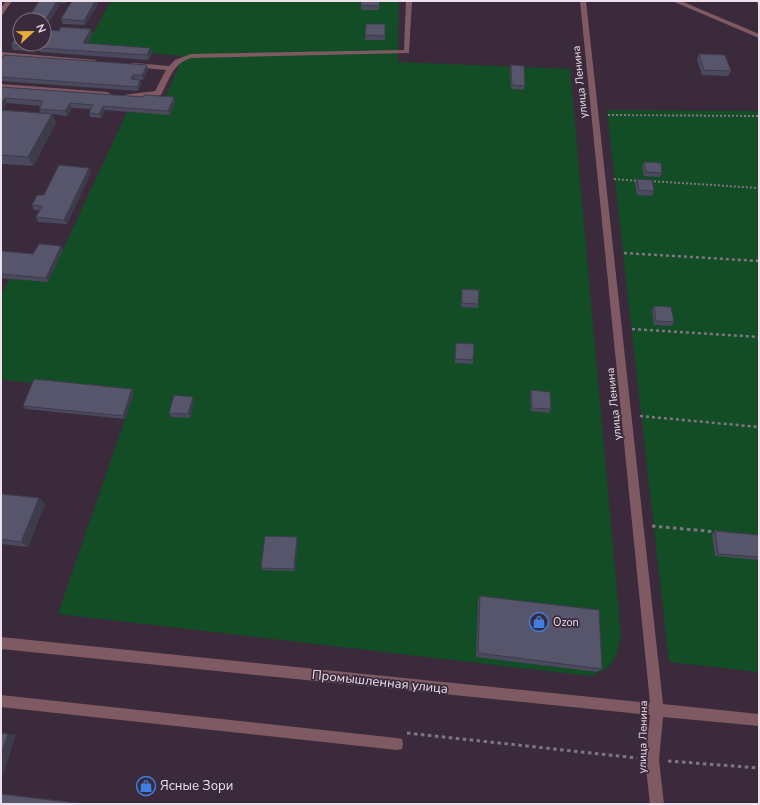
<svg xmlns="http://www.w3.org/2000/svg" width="760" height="805" viewBox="0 0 760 805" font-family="'Nunito Sans',sans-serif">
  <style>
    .green { fill: #134d26 }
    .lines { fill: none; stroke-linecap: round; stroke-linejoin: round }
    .path-far2 { stroke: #827483; stroke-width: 2; stroke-dasharray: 2 2; stroke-linecap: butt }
    .path-far1 { stroke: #827483; stroke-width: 2.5; stroke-dasharray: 3 3; stroke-linecap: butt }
    .path { stroke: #827483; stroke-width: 3; stroke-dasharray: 3.5 3.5; stroke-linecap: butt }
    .minor { fill: #805a62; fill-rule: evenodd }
    .wall { fill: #4b495d; fill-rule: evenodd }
    .shaded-wall { fill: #3d3c4c }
    .building { fill: #57556c; stroke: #3d3c4c }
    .labels { text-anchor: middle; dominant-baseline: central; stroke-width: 3.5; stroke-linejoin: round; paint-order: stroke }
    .street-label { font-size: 11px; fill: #ece1ed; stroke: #3a2a3b }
    .poi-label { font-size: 11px; fill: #ece1ed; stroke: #3a2a3b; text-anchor: start }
    .near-street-label { font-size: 13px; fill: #ece1ed; stroke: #3a2a3b }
    .near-poi-label { font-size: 13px; fill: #ece1ed; stroke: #3a2a3b; text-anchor: start }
  </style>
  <rect width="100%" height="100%" fill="#3a2a3b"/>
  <!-- green -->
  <path class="green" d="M111 1H399L398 62 570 69 621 636 616 656 608 668 590 676 58 614 134 393 1 380V296L10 278 48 282 127 112 164 101 183 56 85 48Z
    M607 110 759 111V672L669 662Z"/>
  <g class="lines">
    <!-- path-far2 -->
    <path class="path-far2" d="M608 115 759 116
      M614 179 639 181
      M650 181 759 188"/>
    <!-- path-far1 -->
    <path class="path-far1" d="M624 253 759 261
      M632 329 759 337
      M640 416 759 427"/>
    <!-- path -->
    <path class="path" d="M652 526 717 532
      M407 733 637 758
      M668 761 759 768"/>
    <!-- minor -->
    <path class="minor" d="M6 1H12L3 14 1 15V8Z
      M406 1H412L409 53 191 58C172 64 170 79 161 95 150 97 130 103 121 96 124 94 149 92 155 91L166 70 132 67V63H135L169 66 175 60 191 54 404 50Z
      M580 1H586L663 704 759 714V726L663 717 659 760 664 804H650L645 760 650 715 1 649V637L650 703Z
      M672 1H681L759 34V38Z
      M1 52 95 60 99 62 95 64 1 56Z
      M1 84 107 92 111 94 107 96 1 88Z
      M1 695 397 738 402 739 403 744 402 749 397 750 1 707Z"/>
  </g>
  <!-- wall -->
  <path class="wall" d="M39 1H67L66 3H61L44 30V20Z
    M72 1H97L98 4 85 25 63 24 61 19Z
    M361 1H380L379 10H361Z
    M756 1H759V9Z
    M385 24V40H365V35Z
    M93 34 87 44 152 53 148 60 40 52 38 48Z
    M20 44H31L27 51 13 50 11 45Z
    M699 54 731 71 728 76 702 75 697 59Z
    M1 60 147 65 148 70 143 80H140L141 84 138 91 1 81Z
    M511 65 525 86 524 90 511 89 510 70Z
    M1 87 144 97H174L175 102 170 115 105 110 101 118 90 117 89 113 90 109 72 108 67 116 52 114 56 123 33 166 1 164ZM7 103 41 106 39 109 41 113 2 110Z
    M644 162 662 173 660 177 644 176 642 166Z
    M91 172 67 224 38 222 36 217 40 210H34L32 205 44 195Z
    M637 179 654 191 652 196 637 195 635 183Z
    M63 250 48 282 1 278V251L33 254Z
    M462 289 478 304V308L461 307Z
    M654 306 674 322 671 326 654 325 652 310Z
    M456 343 473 360V364L455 363Z
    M531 390 551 409 549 413 531 411 530 394Z
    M134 393 125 419 26 409 23 406Z
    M194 400 190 418 171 417 169 413Z
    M1 494 39 498 45 504 28 547 1 544Z
    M715 531 759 535V560L715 556 712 534Z
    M298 539 295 571 262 570 261 568Z
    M480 596 602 669 597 672 476 657 478 600Z
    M1 794 88 804H1Z"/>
  <!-- shaded-wall -->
  <path class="shaded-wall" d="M57 1H60L61 3 44 30V22Z
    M95 1H97L98 4 85 25 84 21Z
    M91 29 93 34 85 48 83 43Z
    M26 44H31L27 51 25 46Z
    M150 48 152 53 148 60 147 55Z
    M147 65 148 70 143 80 142 75Z
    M133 75 135 79H131Z
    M140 80 141 84 138 91 137 87Z
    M174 97 175 102 170 115 168 111Z
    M5 98 7 103 2 111 1 108V104Z
    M70 103 72 108 67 116 65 111Z
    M103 106 105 110 101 118 99 114Z
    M52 114 56 123 33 166 28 157Z
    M89 168 91 172 67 224 64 220Z
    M61 246 63 250 48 282 46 278Z
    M132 389 134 393 125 419 123 416Z
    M193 397 194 400 190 418 188 414Z
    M39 498 45 504 28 547 21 542Z
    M297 537 298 539 295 571 294 569Z
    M8 734 16 735 3 775H1V754Z"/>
  <!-- building -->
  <path class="building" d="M39 1H57L44 22V20H27Z
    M72 1H95L84 21 61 19Z
    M361 1H380L379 6 361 5Z
    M366 24H385V36L365 35Z
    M61 27 91 29 83 43 150 48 147 55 38 48 40 44H44V38L49 30 59 31Z
    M20 31V44H26L25 46 11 45Z
    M699 54 725 55 731 71 704 70Z
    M4 55 147 65 142 75H133L131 79 140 80 137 87 1 77V60Z
    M511 65 524 66 525 86 512 85Z
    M1 87 144 97V95L174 97 168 111 103 106 99 114 89 113 93 105 70 103 65 111 39 109 43 101 5 98 1 104Z
    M1 110 52 114 28 157 1 155Z
    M644 162 661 163 662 173 646 172Z
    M59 165 89 168 64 220 36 217 42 206 32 205 37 195H44Z
    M637 179 652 180 654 191 639 190Z
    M39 244 61 246 46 278 1 274V251L33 254Z
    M462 289 479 290 478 304 462 303Z
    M654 306 671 307 674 322 656 321Z
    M456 343 474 344 473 360 455 359Z
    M34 379 132 389 123 416 23 406Z
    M531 390 550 392 551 409 532 408Z
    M174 395 193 397 188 414 169 413Z
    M1 494 39 498 21 542 1 539Z
    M715 531 759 535V557L718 554Z
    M265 536 297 537 294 569 261 568Z
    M480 596 599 610 602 669 478 653Z
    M1 733 8 734 1 754Z
    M1 794 83 804H1Z"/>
  <!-- icons -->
  <defs>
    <symbol id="shop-ring" viewBox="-11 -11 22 22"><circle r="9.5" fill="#3a2a3b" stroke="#3f7fe0" stroke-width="1.5"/><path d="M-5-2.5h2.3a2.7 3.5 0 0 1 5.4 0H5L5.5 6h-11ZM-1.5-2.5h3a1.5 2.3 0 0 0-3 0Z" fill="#3f7fe0"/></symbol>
  </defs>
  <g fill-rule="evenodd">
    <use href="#shop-ring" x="528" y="611" width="22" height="22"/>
    <use href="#shop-ring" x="135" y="775" width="22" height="22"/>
  </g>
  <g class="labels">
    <!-- street labels -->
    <g class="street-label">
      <text transform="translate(580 82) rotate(-96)">улица Ленина</text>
      <text transform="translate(614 404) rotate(-96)">улица Ленина</text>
      <text transform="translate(643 737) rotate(-89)">улица Ленина</text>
    </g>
    <!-- poi labels -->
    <g class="poi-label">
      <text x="553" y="622">Ozon</text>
    </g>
    <!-- near-street labels -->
    <g class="near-street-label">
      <text transform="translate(380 682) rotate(6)">Промышленная улица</text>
    </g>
    <!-- near-poi labels -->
    <g class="near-poi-label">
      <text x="160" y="786">Ясные Зори</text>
    </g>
  </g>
  <!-- border -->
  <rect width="760" height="805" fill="none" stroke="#ece1ed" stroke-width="4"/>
  <!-- north arrow -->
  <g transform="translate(32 32) rotate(68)"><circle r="19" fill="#3a2a3b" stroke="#817382"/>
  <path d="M0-3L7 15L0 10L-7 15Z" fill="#e9ab38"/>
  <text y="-6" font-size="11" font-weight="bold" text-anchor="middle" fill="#ece1ed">N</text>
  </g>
</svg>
